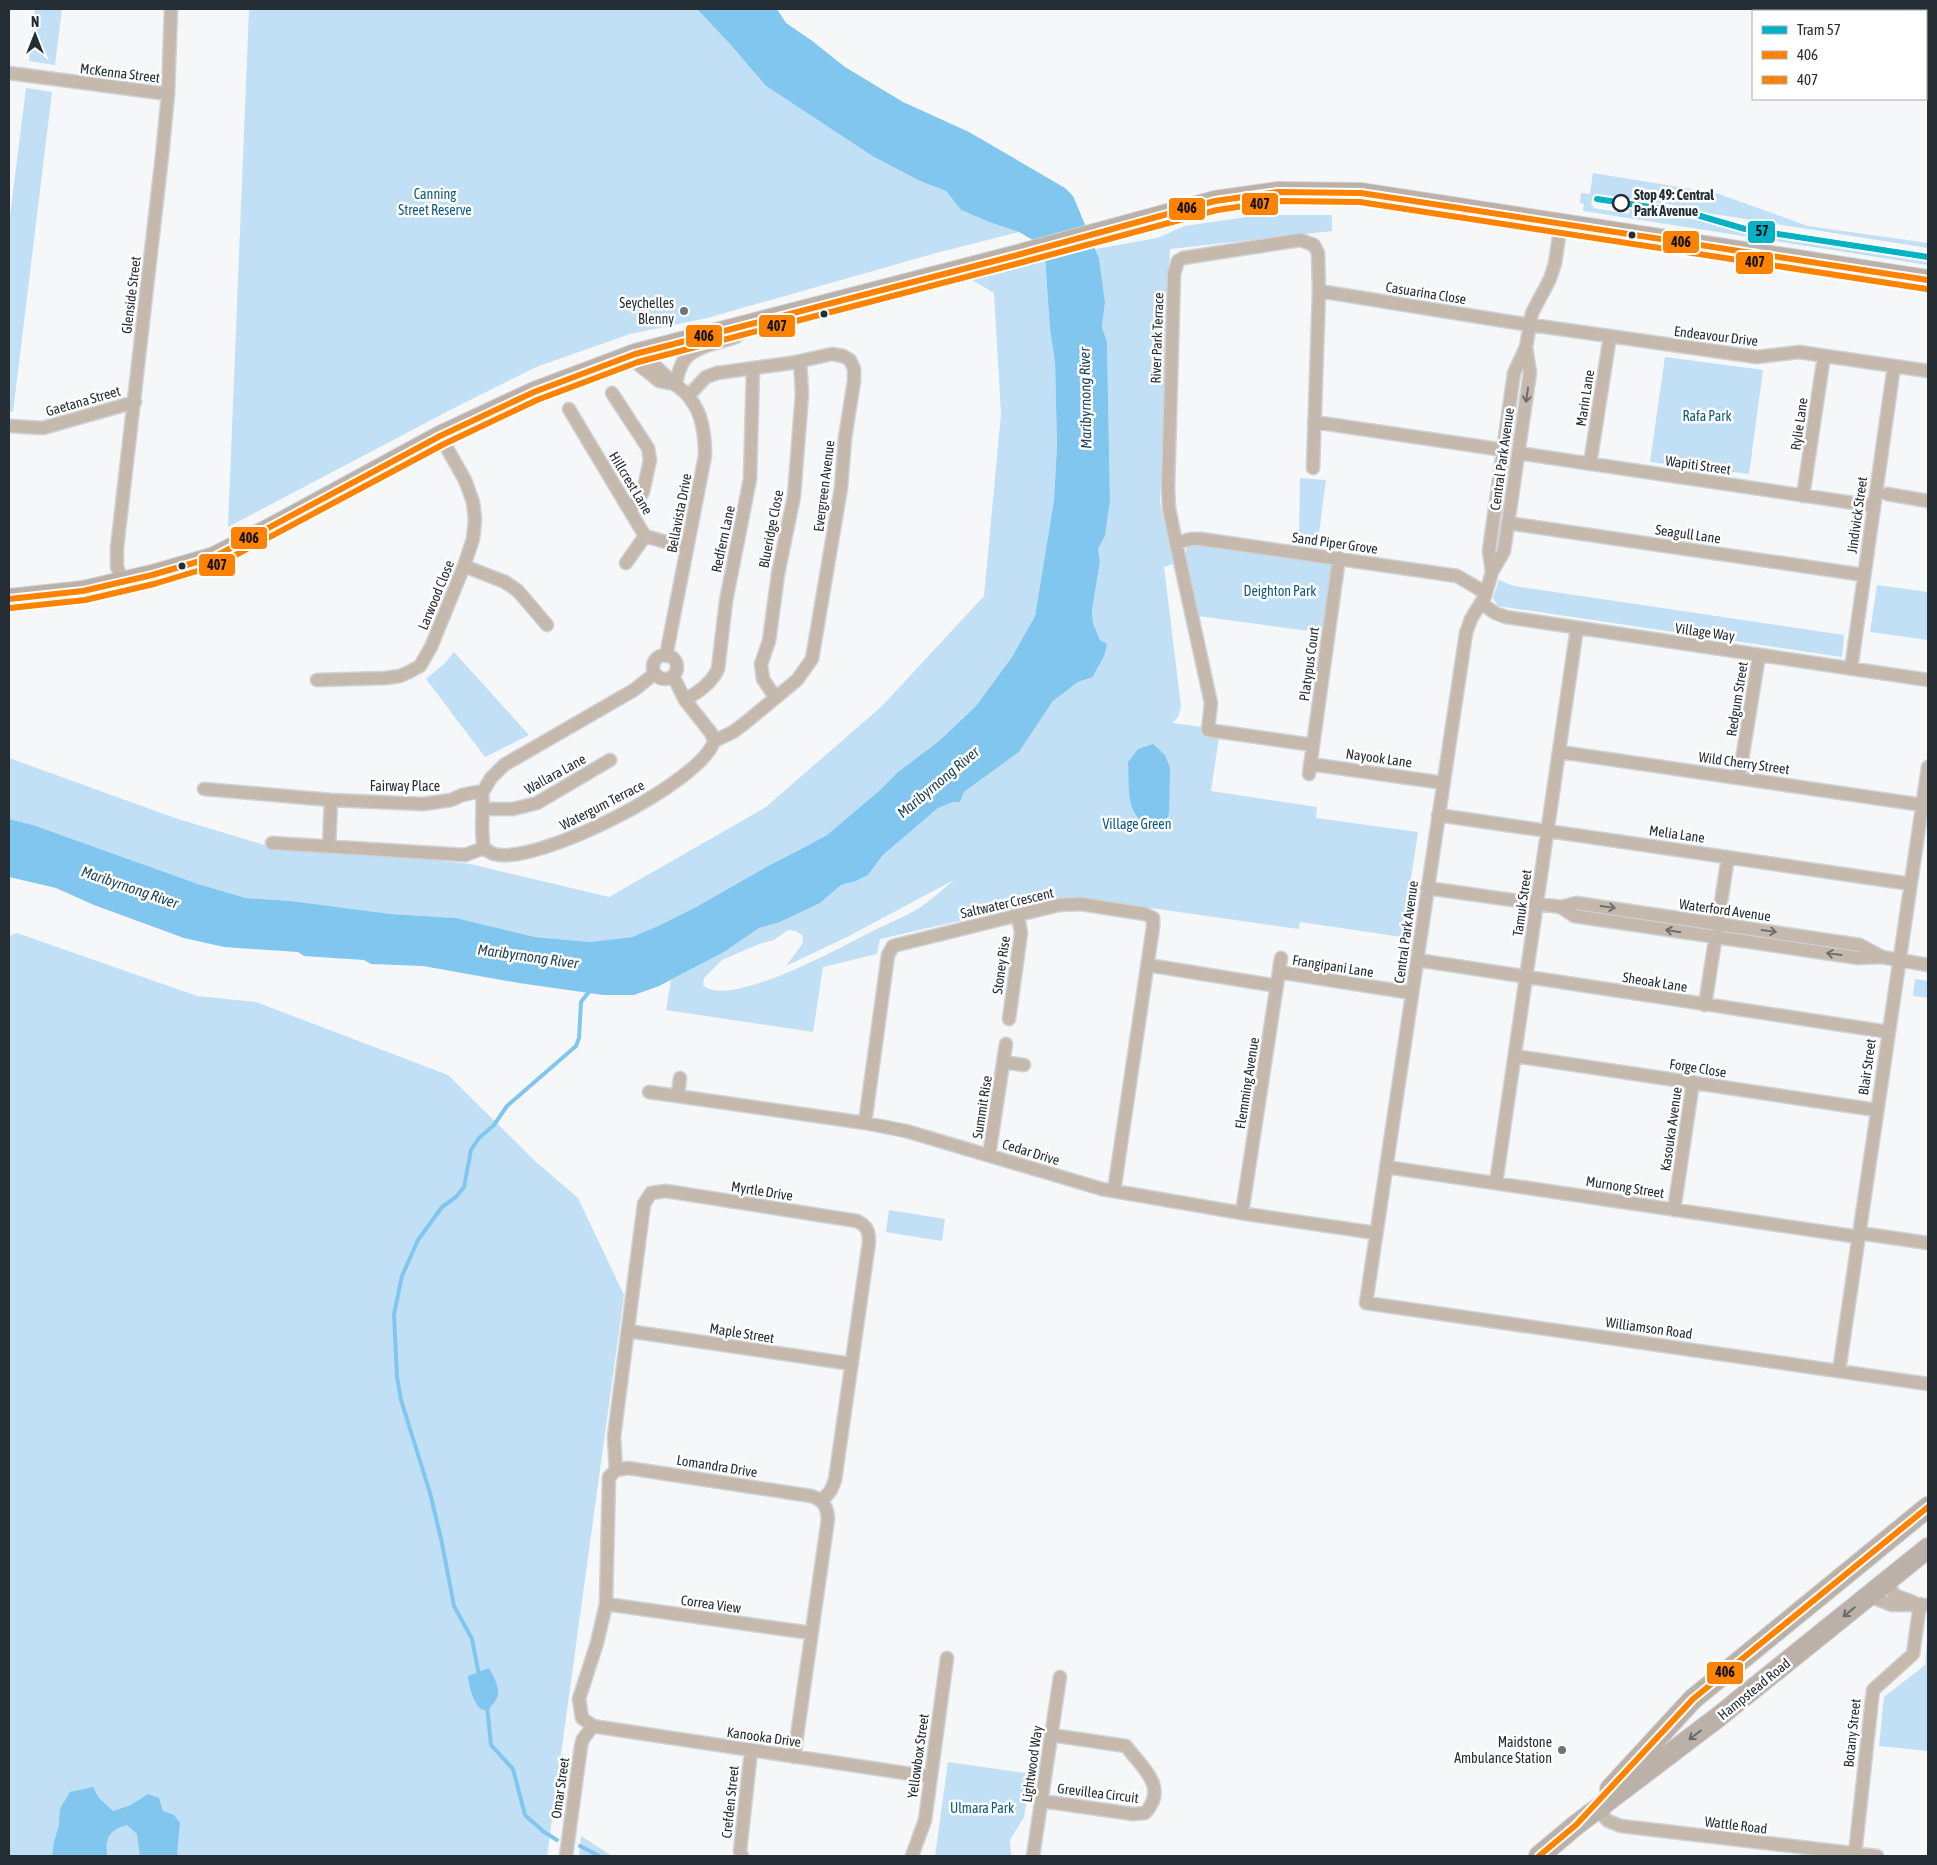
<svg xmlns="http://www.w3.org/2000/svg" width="1937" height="1865" viewBox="0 0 1937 1865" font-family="'Asap Condensed',sans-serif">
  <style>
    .green { fill: #c1e0f5; fill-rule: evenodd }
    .water { fill: #81c6ef }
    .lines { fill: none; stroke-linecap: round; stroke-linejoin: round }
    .stream { stroke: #81c6ef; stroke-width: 4 }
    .street-casing { stroke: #d0d3d5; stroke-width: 15 }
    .primary-casing { stroke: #d0d3d5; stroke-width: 22 }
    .street { stroke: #c5b9ae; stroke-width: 12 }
    .primary { stroke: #bbb1a9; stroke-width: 20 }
    .bus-1-casing { stroke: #fff; stroke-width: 10 }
    .bus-2-casing { stroke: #fff; stroke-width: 10 }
    .bus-1 { stroke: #ff8200; stroke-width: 6 }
    .bus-2 { stroke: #ff8200; stroke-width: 6 }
    .tram-1-casing { stroke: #fff; stroke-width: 10 }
    .tram-1 { stroke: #04b2c5; stroke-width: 6 }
    .oneway { stroke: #6d6d6b }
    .oneway2 { stroke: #686969 }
    .stop-dot { fill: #fff; stroke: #252e35; stroke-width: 2.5 }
    .bus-dot { fill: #252e35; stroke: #fff; stroke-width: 2 }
    .poi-dot { fill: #6e747a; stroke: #fff; stroke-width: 2 }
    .labels { text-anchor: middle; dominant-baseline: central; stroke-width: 5; stroke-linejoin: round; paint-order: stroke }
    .street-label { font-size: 14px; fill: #252e35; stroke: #fff }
    .park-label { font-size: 14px; fill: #0f5a81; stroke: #fff }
    .stop-label { font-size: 14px; font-weight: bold; fill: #252e35; stroke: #fff; text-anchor: start }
    .poi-label { font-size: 14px; fill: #252e35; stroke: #fff; text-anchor: end }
    .water-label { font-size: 15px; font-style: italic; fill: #1d455e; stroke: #fff }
    .line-badge { stroke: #fff; stroke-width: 2 }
    .pale-badge-label { font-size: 14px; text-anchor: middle; font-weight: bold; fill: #111 }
  </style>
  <rect width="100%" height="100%" fill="#f5f7f9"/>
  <!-- green -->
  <path class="green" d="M35 9H62L55 65 29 61Z
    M249 9H697L730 44 766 86 874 157 920 181 946 191 961 210 989 222 1019 232 936 253 707 318 630 334 536 367 454 408 228 527Z
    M26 88 52 92 13 412 9 411V224Z
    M1593 173 1716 193 1808 226 1928 243V248L1593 195 1591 204 1594 208 1629 214 1630 207 1694 218 1739 230 1767 235 1928 260V265L1583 211 1584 204 1580 203 1581 193 1590 194Z
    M1260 215H1332V231L1170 249 1160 502 1173 564 1164 567 1181 706 1178 717 1172 723 1202 727 1201 734 1219 737 1211 791 1317 807 1316 818 1418 832 1402 937 1300 922 1299 929 1081 898H1060L880 939 877 954 823 967 813 1032 666 1010 671 980 724 952 759 928 780 922 820 903 841 885 856 881 868 875 883 855 938 808 953 802H960L964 792 1019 752 1053 701 1078 682 1093 677C1099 663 1105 660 1107 645L1100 640 1093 623 1092 610 1100 563 1098 549 1105 536 1110 500 1107 342 1102 327 1105 302 1099 258 1096 249 1157 238 1185 226ZM954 880C943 889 932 899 921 907 905 917 886 924 869 933 841 947 728 1010 703 985L704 978 722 960 759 944 774 940 788 930 796 931 802 935 803 943 786 966 847 937Z
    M1045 260 1050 330 1055 362 1057 446 1054 500 1035 616 1012 657 976 706 939 741 898 772 879 791 827 835 803 848 766 867 698 906 658 926 632 937 590 942 535 937 456 918 391 914 291 901 246 898 198 884 33 825 9 819V758L175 818 271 847 335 850 470 864 609 897 766 807 882 706 984 596 1001 414 994 293 972 280Z
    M1665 357 1763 370 1749 474 1650 462Z
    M1300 478 1326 480 1318 541 1299 539Z
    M1198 545 1333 562 1323 633 1198 616 1185 558 1187 547Z
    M1499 580 1514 586 1844 635 1842 657 1498 606 1493 598Z
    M1877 585 1928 592V640L1870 632Z
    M454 652 529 735 485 757 426 679 444 664Z
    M17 933 197 996 256 1002 448 1075 535 1161 578 1198 624 1295 547 1856H9V936Z
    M1915 979 1928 981V998L1913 996Z
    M889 1210 945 1219 942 1241 886 1232Z
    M1928 1629V1751L1879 1746 1884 1697 1925 1665Z
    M948 1762 1031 1774 1024 1817 1010 1840 1011 1856H935Z
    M581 1836 612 1856H579Z"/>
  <!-- water -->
  <path class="water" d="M697 9H777L786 23 811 40 845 67 903 102 969 132 1065 188 1073 196 1099 258 1105 302 1102 327 1107 342 1110 500 1105 536 1098 549 1100 562 1092 610 1093 623 1100 640 1107 644C1105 660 1099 663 1093 677L1078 682 1053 701 1019 752 964 792 960 802H953L938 808 883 855 868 875 856 881 841 885 820 903 780 922 759 928 724 952 659 986 634 995H603L519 983 423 966 371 964 364 960 304 956 298 952 224 947 184 938 94 905 56 888 9 877V819L33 825 198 884 246 898 291 901 391 914 456 918 535 937 590 942 632 937 658 926 698 906 766 867 803 848 827 835 879 791 898 772 939 741 976 706 1012 657 1035 616 1054 500 1057 446 1055 362 1050 330 1045 257 1040 247 1031 239 1019 232 989 222 961 210 946 191 920 181 874 157 766 86 730 44Z
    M1153 744 1165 755 1170 768 1169 814 1162 828 1151 831C1124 809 1130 794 1128 762L1138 749Z
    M489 1668C493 1676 499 1685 498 1694 498 1697 495 1702 493 1704 479 1725 468 1686 468 1676Z
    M93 1787 99 1798 113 1811 131 1805 148 1794 159 1798 163 1811 174 1815 180 1823 177 1853 178 1856H140L137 1834 127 1825C109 1830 105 1838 107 1856H52L54 1842 59 1825 60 1809 70 1792Z"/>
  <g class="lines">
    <!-- stream -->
    <path class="stream" d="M479 1675 472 1639 454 1606 442 1543 430 1493 401 1400 397 1377 394 1314 402 1276 418 1240 442 1207 456 1197 464 1187 471 1150 479 1138 494 1125 507 1106 576 1046 579 1038 581 1002 591 989
      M487 1706 491 1745 513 1769 525 1815 544 1832 557 1840
      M580 1846 599 1856"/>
    <defs>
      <path id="street" d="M9 73 168 94
        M1319 291 1511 322 1757 357 1799 352 1928 371
        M1526 347 1530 373 1504 551 1492 572 1485 596 1471 619 1466 633 1366 1303 1928 1384
        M639 353C651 360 659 370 669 379 675 385 684 390 689 397 703 414 705 436 705 456L666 656
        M628 356 659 381 668 383
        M675 385C678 377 679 366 685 359 696 346 721 342 736 337
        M612 393 648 448 650 460 643 492 630 511
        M689 395 706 377 717 373 791 363 832 354 843 356 850 360 854 369V381L845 438 841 488 812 659 797 680 745 723 733 732 714 741
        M569 409 645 536 687 548
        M1314 422 1504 450
        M9 426 43 428 135 402
        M1518 453 1874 506
        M1590 464 1610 336
        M1313 468 1319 291 1318 253 1314 245 1300 240 1183 258 1178 261 1174 274 1168 488 1169 508 1176 543 1211 703 1208 730 1313 745
        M1887 494 1928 501
        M1803 496 1824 356
        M1508 523 1864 575
        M1176 543 1191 539H1201L1457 576 1486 593
        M626 563 645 536
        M464 566 505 582 518 591 547 625
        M1492 572 1489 551 1514 373 1526 347 1532 313 1550 279 1555 263 1561 223
        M123 582 117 567V548L162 156 168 94 171 9
        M1481 603 1495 613 1506 617 1928 680
        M653 667a12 12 0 1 1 24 0a12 12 0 1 1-24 0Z
        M1851 669 1894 366
        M673 676 685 700 711 733 714 741
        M317 680 386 678 400 676 409 672 420 666 431 647 464 566 473 539 475 520 473 502 465 480 440 436
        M775 697 763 679 761 664 769 641 778 574 794 496 802 394 800 361
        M685 700C698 692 711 684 718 669L726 601 750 479 753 368
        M1560 752 1923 805
        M1310 764 1444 783
        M1309 774 1339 558
        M1739 778 1759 655
        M204 789 331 800 423 804 451 800 462 795 477 792 482 793 491 778 504 765 634 690 654 674
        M482 793C484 811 480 831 484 848 487 850 491 853 494 854 537 866 702 782 714 741
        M484 809H513L537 803 610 760
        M1438 815 1911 884
        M272 843 465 855 484 848
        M329 847 331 800
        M1427 888 1561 907 1574 916 1858 958 1882 957 1928 965
        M1561 907 1576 903 1860 945 1882 957
        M1417 960 1888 1032
        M1148 965 1277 986
        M1279 972 1412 993
        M1705 1005 1728 857
        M1009 1019 1021 933 1018 916
        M1515 1056 1876 1110
        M1004 1062 1024 1065
        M649 1092 865 1123 906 1131 1102 1189 1253 1215 1376 1233
        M678 1095 680 1078
        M865 1123 888 955 893 946 1059 905 1081 904 1145 914 1153 918V927L1114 1191
        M989 1155 1006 1044
        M1386 1167 1859 1237
        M1496 1183 1577 628
        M1674 1210 1693 1082
        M1242 1213 1281 958
        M1859 1233 1928 1243
        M628 1331 852 1364
        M1839 1371 1928 767
        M616 1470 614 1437 644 1204 651 1193 666 1191 857 1221C867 1226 869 1231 869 1242L835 1480 831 1490 822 1501
        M1889 1579 1891 1588 1894 1595 1913 1602
        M1869 1596 1892 1605H1926
        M606 1604 811 1633
        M794 1757 828 1519C827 1507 824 1500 811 1496L628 1468 616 1470 609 1477 606 1604 597 1643 579 1699 582 1718 593 1726 599 1727 911 1774 930 1777
        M1042 1801 1133 1814 1145 1813C1169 1787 1142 1768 1126 1746L1051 1735
        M1597 1809 1608 1821 1621 1826 1877 1856
        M1855 1854 1873 1690 1913 1654 1920 1604
        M566 1856 581 1746 583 1739 593 1726
        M742 1856 740 1851 751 1751
        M912 1856 925 1820 947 1658
        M1033 1856 1060 1677"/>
      <path id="primary" d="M9 599 83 591 152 575 214 557 269 529 440 436 534 392 635 354 1021 254 1215 201 1278 192 1361 193 1928 280
        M1610 1789 1693 1699 1928 1507
        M1539 1856 1576 1825 1717 1718 1928 1548"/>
    </defs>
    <!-- street casing -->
    <use href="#street" class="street-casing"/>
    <!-- primary casing -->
    <use href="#primary" class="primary-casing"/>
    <!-- street -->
    <use href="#street" class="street"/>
    <!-- primary -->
    <use href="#primary" class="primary"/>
    <defs>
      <path id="bus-1" d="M9 599 83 591 152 575 214 557 440 436 534 392 635 354 1021 254 1215 201 1278 192 1361 193 1928 280
        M1539 1856 1576 1825 1693 1699 1928 1507"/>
      <path id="bus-2" d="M10 608 85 600 154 584 217 565 444 444 537 400 638 362 1023 262 1217 210 1279 201 1360 202 1927 289"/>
    </defs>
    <!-- bus-1 casing -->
    <use href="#bus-1" class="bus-1-casing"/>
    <!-- bus-2 casing -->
    <use href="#bus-2" class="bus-2-casing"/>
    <!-- bus-1 -->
    <use href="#bus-1" class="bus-1"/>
    <!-- bus-2 -->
    <use href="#bus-2" class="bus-2"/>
    <defs>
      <path id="tram-1" d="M1597 199 1690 213 1745 229 1928 257"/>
    </defs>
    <!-- tram-1 casing -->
    <use href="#tram-1" class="tram-1-casing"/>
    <!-- tram-1 -->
    <use href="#tram-1" class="tram-1"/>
  </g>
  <!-- one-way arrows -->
  <defs><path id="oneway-shaft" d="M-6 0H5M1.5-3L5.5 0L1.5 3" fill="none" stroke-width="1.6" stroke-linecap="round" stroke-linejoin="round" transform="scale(1.25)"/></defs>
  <g class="oneway">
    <use href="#oneway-shaft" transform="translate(1527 395) rotate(98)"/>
    <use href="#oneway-shaft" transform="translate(1608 907) rotate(8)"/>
    <use href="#oneway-shaft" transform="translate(1673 931) rotate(-171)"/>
    <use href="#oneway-shaft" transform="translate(1769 931) rotate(8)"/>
    <use href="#oneway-shaft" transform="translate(1834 954) rotate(-172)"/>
  </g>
  <g class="oneway2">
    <use href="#oneway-shaft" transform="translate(1849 1612) rotate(141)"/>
    <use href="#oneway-shaft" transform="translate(1695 1735) rotate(143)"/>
  </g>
  <!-- markers -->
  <circle class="stop-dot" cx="1621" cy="203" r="8"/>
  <g class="bus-dot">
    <circle cx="1632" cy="235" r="4.5"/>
    <circle cx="824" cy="314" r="4.5"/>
    <circle cx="182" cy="566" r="4.5"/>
  </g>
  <g class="poi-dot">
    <circle cx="684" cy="311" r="5"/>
    <circle cx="1562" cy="1750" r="5"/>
  </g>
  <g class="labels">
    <!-- street labels -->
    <g class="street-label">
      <text transform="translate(120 73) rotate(7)">McKenna Street</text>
      <text transform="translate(1426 293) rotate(9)">Casuarina Close</text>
      <text transform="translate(131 295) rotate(-83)">Glenside Street</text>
      <text transform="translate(1716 336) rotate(7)">Endeavour Drive</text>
      <text transform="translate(1157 338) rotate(-88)">River Park Terrace</text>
      <text transform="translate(1585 398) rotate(-81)">Marin Lane</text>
      <text transform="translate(83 401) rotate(-16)">Gaetana Street</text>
      <text transform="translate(1799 424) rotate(-82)">Rylie Lane</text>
      <text transform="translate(1502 459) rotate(-82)">Central Park Avenue</text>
      <text transform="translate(1698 465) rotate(8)">Wapiti Street</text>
      <text transform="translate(631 483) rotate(59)">Hillcrest Lane</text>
      <text transform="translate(824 486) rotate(-83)">Evergreen Avenue</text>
      <text transform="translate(679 513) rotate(-79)">Bellavista Drive</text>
      <text transform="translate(1857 515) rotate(-82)">Jindivick Street</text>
      <text transform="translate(771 529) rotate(-79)">Blueridge Close</text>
      <text transform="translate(1688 534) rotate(8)">Seagull Lane</text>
      <text transform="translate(723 539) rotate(-78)">Redfern Lane</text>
      <text transform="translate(1335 543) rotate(8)">Sand Piper Grove</text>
      <text transform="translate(436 595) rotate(-68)">Larwood Close</text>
      <text transform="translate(1705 632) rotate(8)">Village Way</text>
      <text transform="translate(1309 664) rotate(-82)">Platypus Court</text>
      <text transform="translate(1737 699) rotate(-81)">Redgum Street</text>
      <text transform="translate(1379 758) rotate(8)">Nayook Lane</text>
      <text transform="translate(1744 763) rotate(8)">Wild Cherry Street</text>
      <text transform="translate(555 774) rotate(-29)">Wallara Lane</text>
      <text x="405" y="786">Fairway Place</text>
      <text transform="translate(602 805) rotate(-27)">Watergum Terrace</text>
      <text transform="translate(1677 834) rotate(8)">Melia Lane</text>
      <text transform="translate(1007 903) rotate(-13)">Saltwater Crescent</text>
      <text transform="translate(1522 903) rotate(-82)">Tamuk Street</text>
      <text transform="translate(1725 910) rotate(8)">Waterford Avenue</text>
      <text transform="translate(1406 932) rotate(-82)">Central Park Avenue</text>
      <text transform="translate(1001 965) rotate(-82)">Stoney Rise</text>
      <text transform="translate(1333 966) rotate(9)">Frangipani Lane</text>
      <text transform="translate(1655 982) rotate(9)">Sheoak Lane</text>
      <text transform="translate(1867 1067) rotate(-82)">Blair Street</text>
      <text transform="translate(1698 1068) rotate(9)">Forge Close</text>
      <text transform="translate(1247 1083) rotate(-81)">Flemming Avenue</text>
      <text transform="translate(982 1107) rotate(-81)">Summit Rise</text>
      <text transform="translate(1671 1129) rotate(-82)">Kasouka Avenue</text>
      <text transform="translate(1031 1152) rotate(17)">Cedar Drive</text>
      <text transform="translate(1625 1187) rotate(9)">Murnong Street</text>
      <text transform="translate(762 1191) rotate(9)">Myrtle Drive</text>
      <text transform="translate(1649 1328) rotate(8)">Williamson Road</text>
      <text transform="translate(742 1333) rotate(9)">Maple Street</text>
      <text transform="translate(717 1466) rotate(9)">Lomandra Drive</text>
      <text transform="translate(711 1604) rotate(8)">Correa View</text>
      <text transform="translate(1754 1689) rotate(-39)">Hampstead Road</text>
      <text transform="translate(1852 1733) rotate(-84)">Botany Street</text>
      <text transform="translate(764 1737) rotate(8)">Kanooka Drive</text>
      <text transform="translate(918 1756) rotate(-82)">Yellowbox Street</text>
      <text transform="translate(1032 1764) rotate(-82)">Lightwood Way</text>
      <text transform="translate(560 1788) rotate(-82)">Omar Street</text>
      <text transform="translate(1098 1793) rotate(7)">Grevillea Circuit</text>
      <text transform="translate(730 1802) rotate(-84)">Crefden Street</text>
      <text transform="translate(1736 1825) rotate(7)">Wattle Road</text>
    </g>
    <!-- park labels -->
    <g class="park-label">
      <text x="435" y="194">Canning<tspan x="435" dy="16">Street Reserve</tspan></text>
      <text x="1707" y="416">Rafa Park</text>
      <text x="1280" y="591">Deighton Park</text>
      <text x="1137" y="824">Village Green</text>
      <text x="982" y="1808">Ulmara Park</text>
    </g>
    <!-- stop labels -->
    <g class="stop-label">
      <text x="1634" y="195">Stop 49: Central<tspan x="1634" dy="16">Park Avenue</tspan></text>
    </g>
    <!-- poi labels -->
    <g class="poi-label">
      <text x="674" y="303">Seychelles<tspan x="674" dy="16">Blenny</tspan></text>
      <text x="1552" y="1742">Maidstone<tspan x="1552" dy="16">Ambulance Station</tspan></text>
    </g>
    <!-- water labels -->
    <g class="water-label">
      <text transform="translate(1085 398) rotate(-91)">Maribyrnong River</text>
      <text transform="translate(938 782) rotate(-40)">Maribyrnong River</text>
      <text transform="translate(130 887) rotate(19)">Maribyrnong River</text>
      <text transform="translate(528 956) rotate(8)">Maribyrnong River</text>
    </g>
  </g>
  <g class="line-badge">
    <rect x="1241" y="192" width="38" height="24" rx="5" fill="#ff8200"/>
    <rect x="1168" y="197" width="38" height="24" rx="5" fill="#ff8200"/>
    <rect x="1747" y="220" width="29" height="24" rx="5" fill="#04b2c5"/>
    <rect x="1662" y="230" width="38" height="24" rx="5" fill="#ff8200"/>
    <rect x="1735" y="251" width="39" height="24" rx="5" fill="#ff8200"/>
    <rect x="758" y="314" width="38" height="24" rx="5" fill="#ff8200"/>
    <rect x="685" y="324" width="38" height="24" rx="5" fill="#ff8200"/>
    <rect x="230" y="526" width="38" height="24" rx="5" fill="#ff8200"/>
    <rect x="198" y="553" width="38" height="24" rx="5" fill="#ff8200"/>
    <rect x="1706" y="1661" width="38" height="24" rx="5" fill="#ff8200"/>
  </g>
  <g class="pale-badge-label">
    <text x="1260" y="209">407</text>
    <text x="1187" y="213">406</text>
    <text x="1762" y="236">57</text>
    <text x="1681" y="247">406</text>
    <text x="1755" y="267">407</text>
    <text x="777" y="331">407</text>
    <text x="704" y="341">406</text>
    <text x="249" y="543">406</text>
    <text x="217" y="570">407</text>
    <text x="1725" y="1677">406</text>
  </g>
  <!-- border -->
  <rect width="1937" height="1865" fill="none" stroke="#252e35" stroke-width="20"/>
  <!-- legend -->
  <rect x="1752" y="10" width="175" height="90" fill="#ffffff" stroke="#a8abae"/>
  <rect x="1762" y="26" width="25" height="8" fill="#04b2c5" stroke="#a8abae"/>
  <text x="1797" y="35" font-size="15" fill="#252e35">Tram 57</text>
  <rect x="1762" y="51" width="25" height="8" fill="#ff8200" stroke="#a8abae"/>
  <text x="1797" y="60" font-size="15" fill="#252e35">406</text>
  <rect x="1762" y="76" width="25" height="8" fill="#ff8200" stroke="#a8abae"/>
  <text x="1797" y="85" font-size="15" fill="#252e35">407</text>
  <!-- north arrow -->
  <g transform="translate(35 35)" stroke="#ffffff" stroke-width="4" paint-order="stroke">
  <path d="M0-4L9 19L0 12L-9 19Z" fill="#252e35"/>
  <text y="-8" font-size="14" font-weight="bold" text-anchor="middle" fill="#252e35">N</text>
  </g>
</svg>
